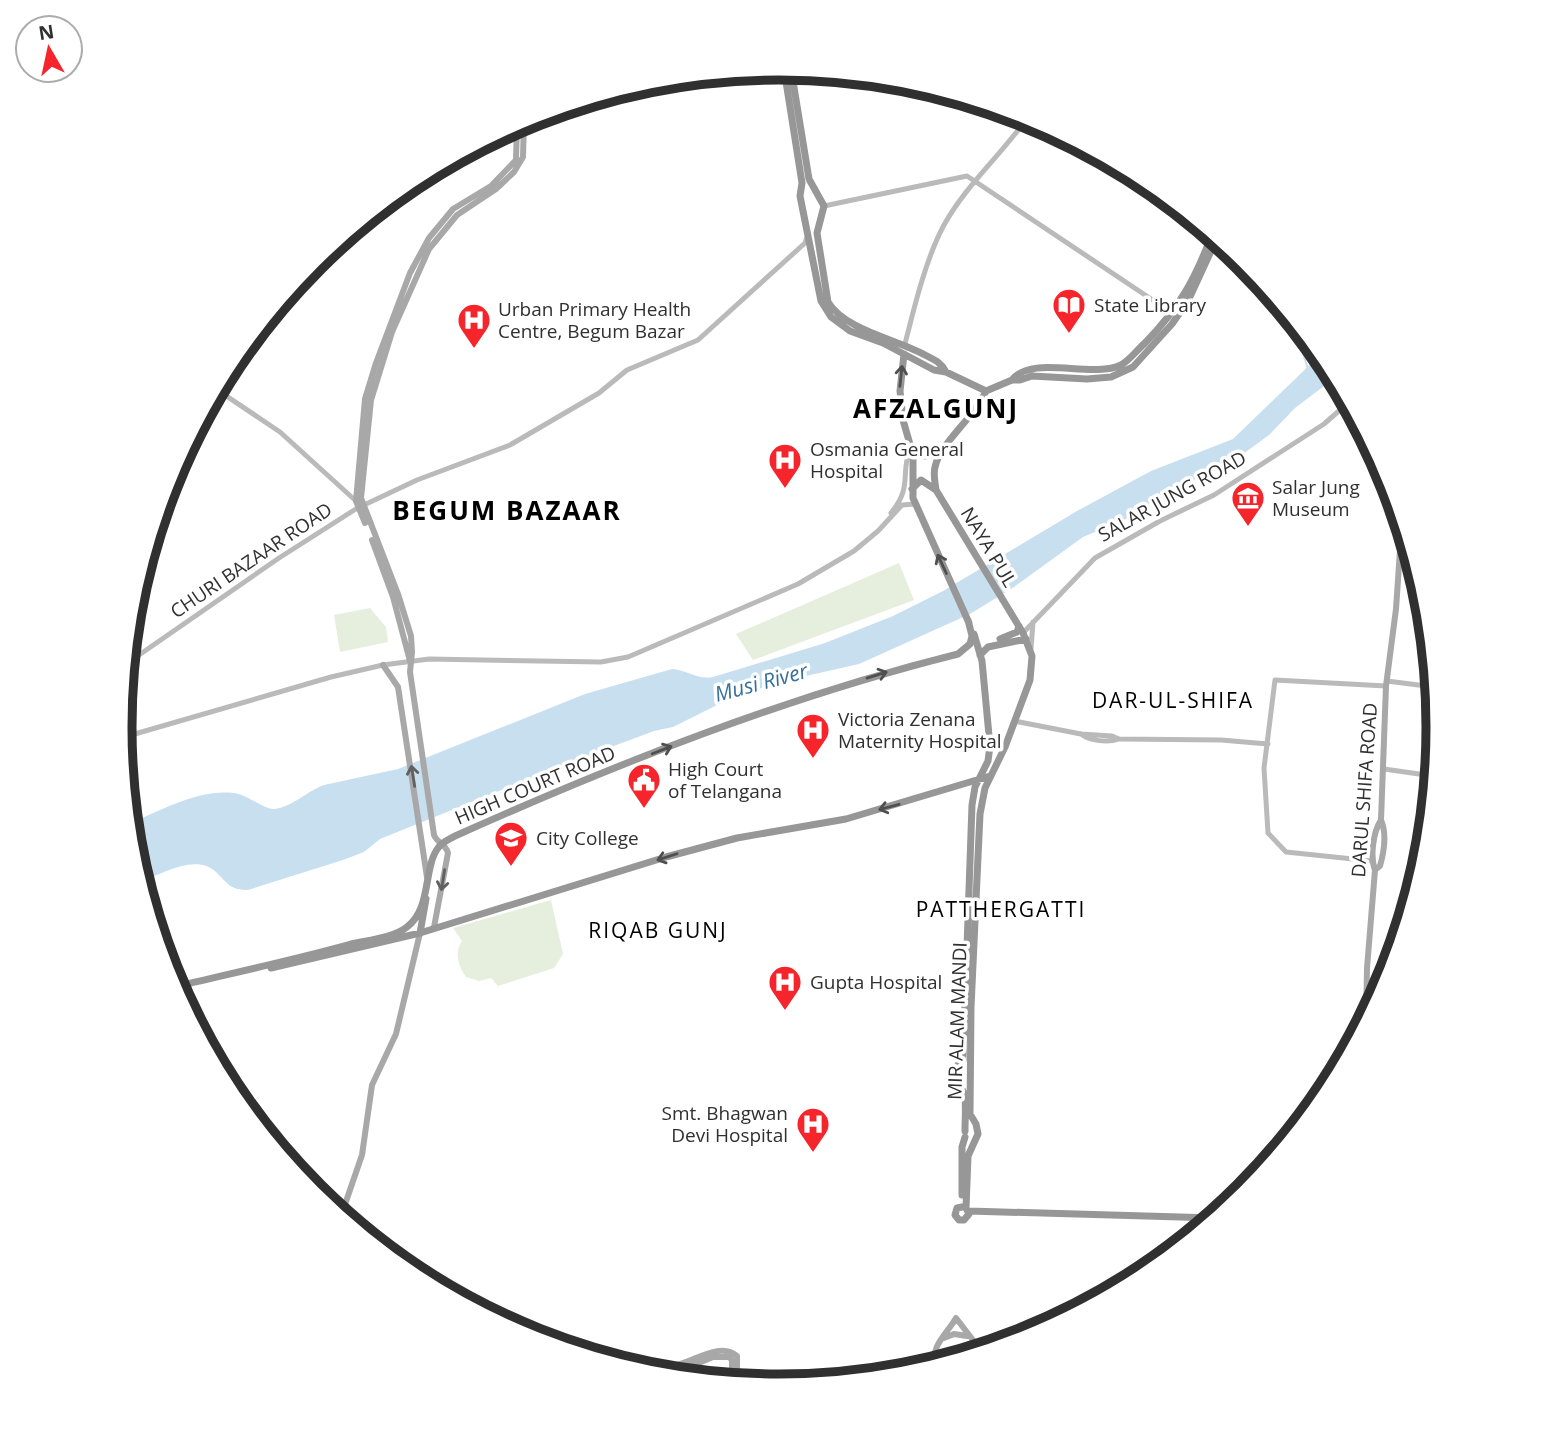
<svg xmlns="http://www.w3.org/2000/svg" width="1558" height="1455" viewBox="0 0 1558 1455" font-family="'Open Sans',sans-serif">
  <style>
    .green { fill: #e6eedd }
    .water { fill: #c8dff0 }
    .lines { fill: none; stroke-linecap: round; stroke-linejoin: round }
    .stream { stroke: #c8dff0; stroke-width: 2 }
    .secondary { stroke: #bababa; stroke-width: 5 }
    .primary { stroke: #a8a8a8; stroke-width: 6 }
    .highway { stroke: #979797; stroke-width: 7 }
    .oneway { stroke: #4f4f4f }
    .oneway2 { stroke: #606060 }
    .labels { text-anchor: middle; dominant-baseline: central; stroke-width: 7; stroke-linejoin: round; paint-order: stroke }
    .poi-label { font-size: 19px; fill: #303030; stroke: #fff; text-anchor: start }
    .street-label { font-size: 19px; fill: #303030; stroke: #fff }
    .water-label { font-size: 21px; font-style: italic; fill: #366f9b; stroke: #fff }
    .neighbourhood-label { font-size: 21px; letter-spacing: 2px; fill: #000; stroke: #fff }
    .district-label { font-size: 26px; font-weight: bold; letter-spacing: 2px; fill: #000; stroke: #fff }
    .rim { fill: none; stroke: #303030; stroke-width: 9 }
  </style>
  <rect width="100%" height="100%" fill="#fff"/>
  <!-- green -->
  <path class="green" d="M899 563 914 600 753 660 736 634Z
    M370 608 386 627 388 642 340 652 334 615Z
    M551 900 563 954 554 968 498 986 491 978 479 981 466 977C458 965 454 953 462 941L453 928Z"/>
  <!-- water -->
  <path class="water" d="M1321 354 1336 377 1295 408 1269 435 1228 465 1170 490 1126 519 1083 537 1014 587 970 614 859 664 779 682 725 701 673 727 654 731 571 762 390 835 380 839 364 852 343 860 248 890C231 890 228 884 217 873 197 852 162 874 140 882L132 856 129 824C161 810 199 789 234 793 248 795 265 810 274 809 293 807 307 791 324 785L398 769 585 694 672 669C687 670 697 680 713 677L825 643 893 616 943 591 1077 511 1151 471 1233 439Z"/>
  <g class="lines">
    <!-- stream -->
    <path class="stream" d="M1292 319 1308 369"/>
    <!-- secondary -->
    <path class="secondary" d="M824 206 967 176 1172 313
      M905 344C914 308 926 258 944 225 966 185 1002 154 1028 117
      M216 389 280 432 356 501
      M364 505 417 480 510 445 599 393 627 370 698 340 805 243 807 237
      M891 513C914 485 899 473 911 447
      M1400 558 1414 560
      M1023 633 1095 558 1160 521 1214 495 1324 424 1349 402
      M1031 649 1033 622
      M126 664 279 558 359 507
      M1014 721 1081 734 1112 736 1119 739
      M1081 734C1090 741 1108 743 1119 739L1221 740 1268 744
      M121 738 331 677 383 665 429 659 601 662 628 657 798 584 854 551 878 531 902 505 915 504
      M1384 769 1433 776
      M1372 861 1286 852 1268 833 1264 768 1275 680 1386 686 1387 681 1434 687"/>
    <!-- primary -->
    <path class="primary" d="M365 523 356 501 365 399 376 363 410 273 429 238 453 209 491 186 516 160 517 124
      M372 540 393 597 410 661
      M383 665 398 687 427 877
      M1375 870 1380 866C1384 852 1387 834 1381 820
      M434 927 448 853C446 844 437 843 434 835L410 672 412 652 411 636 398 594 361 498 371 400 392 332 429 249 457 215 496 189 514 172 523 157 524 120
      M1366 1021 1367 968 1375 870C1370 857 1373 832 1381 820L1386 686 1396 609 1402 521
      M341 1216 362 1155 372 1085 396 1034 420 933
      M528 1337 541 1341
      M944 1338 954 1334 967 1336
      M599 1358 672 1369 689 1367 713 1357H729L732 1360V1382
      M676 1365C694 1362 720 1341 737 1356V1383
      M935 1366C930 1346 947 1334 956 1318L976 1344 979 1352"/>
    <!-- highway -->
    <path class="highway" d="M784 69 802 183 800 196 821 301 831 317 850 331 883 343 934 370 946 372 986 391
      M791 69 809 179 824 206 817 233 828 302C845 330 896 339 925 355 934 360 941 362 946 372
      M904 354 900 391 903 420 913 455V498L969 623
      M1012 380C1032 354 1091 379 1121 365 1130 360 1137 350 1145 343 1179 308 1195 280 1212 234
      M986 391 1012 380H1020L1032 376 1087 379 1111 377 1133 367 1172 324 1188 301 1217 238
      M912 446 925 456 940 453
      M912 489 921 480 936 490 1023 633 1032 656 1030 680 1005 747 985 788 980 814 971 1007 970 1114 976 1124 978 1134 968 1156 966 1208 969 1214 964 1220H959L955 1215 957 1208 962 1207
      M936 490C935 482 933 474 935 467 940 443 975 417 986 391
      M1000 639 1017 632 1019 626
      M980 655 988 647 1026 639
      M420 933 426 899
      M271 968 420 933 666 857 737 838 846 819 990 776
      M174 987C233 973 293 960 351 944 369 940 393 938 407 927 432 908 423 868 438 848 442 842 450 839 455 836 618 763 786 697 958 654L970 644 972 636 968 620
      M965 1131C965 1120 966 1108 965 1097 962 1080 942 1078 963 1060L972 805 975 787 988 761 990 746 982 661 974 634
      M962 1195V1147L965 1137
      M969 1211 1215 1218"/>
  </g>
  <!-- one-way arrows -->
  <defs><path id="oneway-shaft" d="M-6 0H5M1.5-3L5.5 0L1.5 3" fill="none" stroke-width="1.6" stroke-linecap="round" stroke-linejoin="round" transform="scale(1.75)"/></defs>
  <g class="oneway">
    <use href="#oneway-shaft" transform="translate(901 376) rotate(-84)"/>
    <use href="#oneway-shaft" transform="translate(942 564) rotate(-115)"/>
    <use href="#oneway-shaft" transform="translate(877 675) rotate(-17)"/>
    <use href="#oneway-shaft" transform="translate(662 750) rotate(-21)"/>
    <use href="#oneway-shaft" transform="translate(889 807) rotate(165)"/>
    <use href="#oneway-shaft" transform="translate(667 857) rotate(162)"/>
  </g>
  <g class="oneway2">
    <use href="#oneway-shaft" transform="translate(413 776) rotate(-99)"/>
    <use href="#oneway-shaft" transform="translate(443 880) rotate(99)"/>
  </g>
  <!-- icons -->
  <defs>
    <symbol id="library-pin" viewBox="-11 -11 22 30"><path d="M0 17L-7.5 6A9.5 9.5 0 1 1 7.5 6Z" fill="#f6242b" stroke="#fff"/><path d="M-6-4Q-3-5.5-.7-3.5V5Q-3 3-6 4ZM6-4Q3-5.5 .7-3.5V5Q3 3 6 4Z" fill="#fff"/></symbol>
    <symbol id="hospital-pin" viewBox="-11 -11 22 30"><path d="M0 17L-7.5 6A9.5 9.5 0 1 1 7.5 6Z" fill="#f6242b" stroke="#fff"/><path d="M-5-5h3v3.5h4V-5h3V5h-3V1.5h-4V5h-3Z" fill="#fff"/></symbol>
    <symbol id="museum-pin" viewBox="-11 -11 22 30"><path d="M0 17L-7.5 6A9.5 9.5 0 1 1 7.5 6Z" fill="#f6242b" stroke="#fff"/><path d="M0-6L6-3V-2H-6V-3ZM-5-1h2V3h-2ZM-1-1h2V3h-2ZM3-1h2V3H3ZM-6 4H6V6H-6Z" fill="#fff"/></symbol>
    <symbol id="civic-pin" viewBox="-11 -11 22 30"><path d="M0 17L-7.5 6A9.5 9.5 0 1 1 7.5 6Z" fill="#f6242b" stroke="#fff"/><path d="M-.6-6.5H3V-4.5H.6V-3L4-1V1h2V6H-6V1h2V-1L-.6-3ZM-1.2 2.5V6h2.4V2.5Z" fill="#fff"/></symbol>
    <symbol id="university-pin" viewBox="-11 -11 22 30"><path d="M0 17L-7.5 6A9.5 9.5 0 1 1 7.5 6Z" fill="#f6242b" stroke="#fff"/><path d="M0-5L7-2L0 1L-7-2ZM-4 1L0 2.5L4 1V4Q0 6-4 4Z" fill="#fff"/></symbol>
  </defs>
  <g fill-rule="evenodd">
    <use href="#library-pin" x="1050" y="286" width="38" height="52"/>
    <use href="#hospital-pin" x="455" y="301" width="38" height="52"/>
    <use href="#hospital-pin" x="766" y="441" width="38" height="52"/>
    <use href="#museum-pin" x="1229" y="479" width="38" height="52"/>
    <use href="#hospital-pin" x="794" y="711" width="38" height="52"/>
    <use href="#civic-pin" x="625" y="761" width="38" height="52"/>
    <use href="#university-pin" x="492" y="819" width="38" height="52"/>
    <use href="#hospital-pin" x="766" y="963" width="38" height="52"/>
    <use href="#hospital-pin" x="794" y="1105" width="38" height="52"/>
  </g>
  <g class="labels">
    <!-- poi labels -->
    <g class="poi-label">
      <text x="1094" y="305">State Library</text>
      <text x="498" y="309">Urban Primary Health<tspan x="498" dy="22">Centre, Begum Bazar</tspan></text>
      <text x="810" y="449">Osmania General<tspan x="810" dy="22">Hospital</tspan></text>
      <text x="1272" y="487">Salar Jung<tspan x="1272" dy="22">Museum</tspan></text>
      <text x="838" y="719">Victoria Zenana<tspan x="838" dy="22">Maternity Hospital</tspan></text>
      <text x="668" y="769">High Court<tspan x="668" dy="22">of Telangana</tspan></text>
      <text x="536" y="838">City College</text>
      <text x="810" y="982">Gupta Hospital</text>
      <text x="788" y="1113" text-anchor="end">Smt. Bhagwan<tspan x="788" dy="22">Devi Hospital</tspan></text>
    </g>
    <!-- street labels -->
    <g class="street-label">
      <text transform="translate(1172 496) rotate(-29)">SALAR JUNG ROAD</text>
      <text transform="translate(989 547) rotate(59)">NAYA PUL</text>
      <text transform="translate(251 560) rotate(-34)">CHURI BAZAAR ROAD</text>
      <text transform="translate(535 785) rotate(-23)">HIGH COURT ROAD</text>
      <text transform="translate(1364 790) rotate(-86)">DARUL SHIFA ROAD</text>
      <text transform="translate(957 1021) rotate(-88)">MIR ALAM MANDI</text>
    </g>
    <!-- water labels -->
    <g class="water-label">
      <text transform="translate(761 682) rotate(-15)">Musi River</text>
    </g>
    <!-- neighbourhood labels -->
    <g class="neighbourhood-label">
      <text x="1173" y="700">DAR-UL-SHIFA</text>
      <text x="1001" y="909">PATTHERGATTI</text>
      <text x="658" y="930">RIQAB GUNJ</text>
    </g>
    <!-- district labels -->
    <g class="district-label">
      <text x="936" y="408">AFZALGUNJ</text>
      <text x="507" y="510">BEGUM BAZAAR</text>
    </g>
  </g>
  <!-- crop -->
  <path d="M0 0H1558V1455H0ZM132 727a647 647 0 1 1 1294 0a647 647 0 1 1-1294 0Z" fill="#fff" fill-rule="evenodd"/>
  <path class="rim" d="M132 727a647 647 0 1 1 1294 0a647 647 0 1 1-1294 0Z"/>
  <!-- north arrow -->
  <g transform="translate(49 49) rotate(351)"><circle r="33" fill="#ffffff" stroke="#acacac" stroke-width="2"/>
  <path d="M0-5L12 26L0 18L-12 26Z" fill="#f6242b"/>
  <text y="-10" font-size="19" font-weight="bold" text-anchor="middle" fill="#303030">N</text>
  </g>
</svg>
